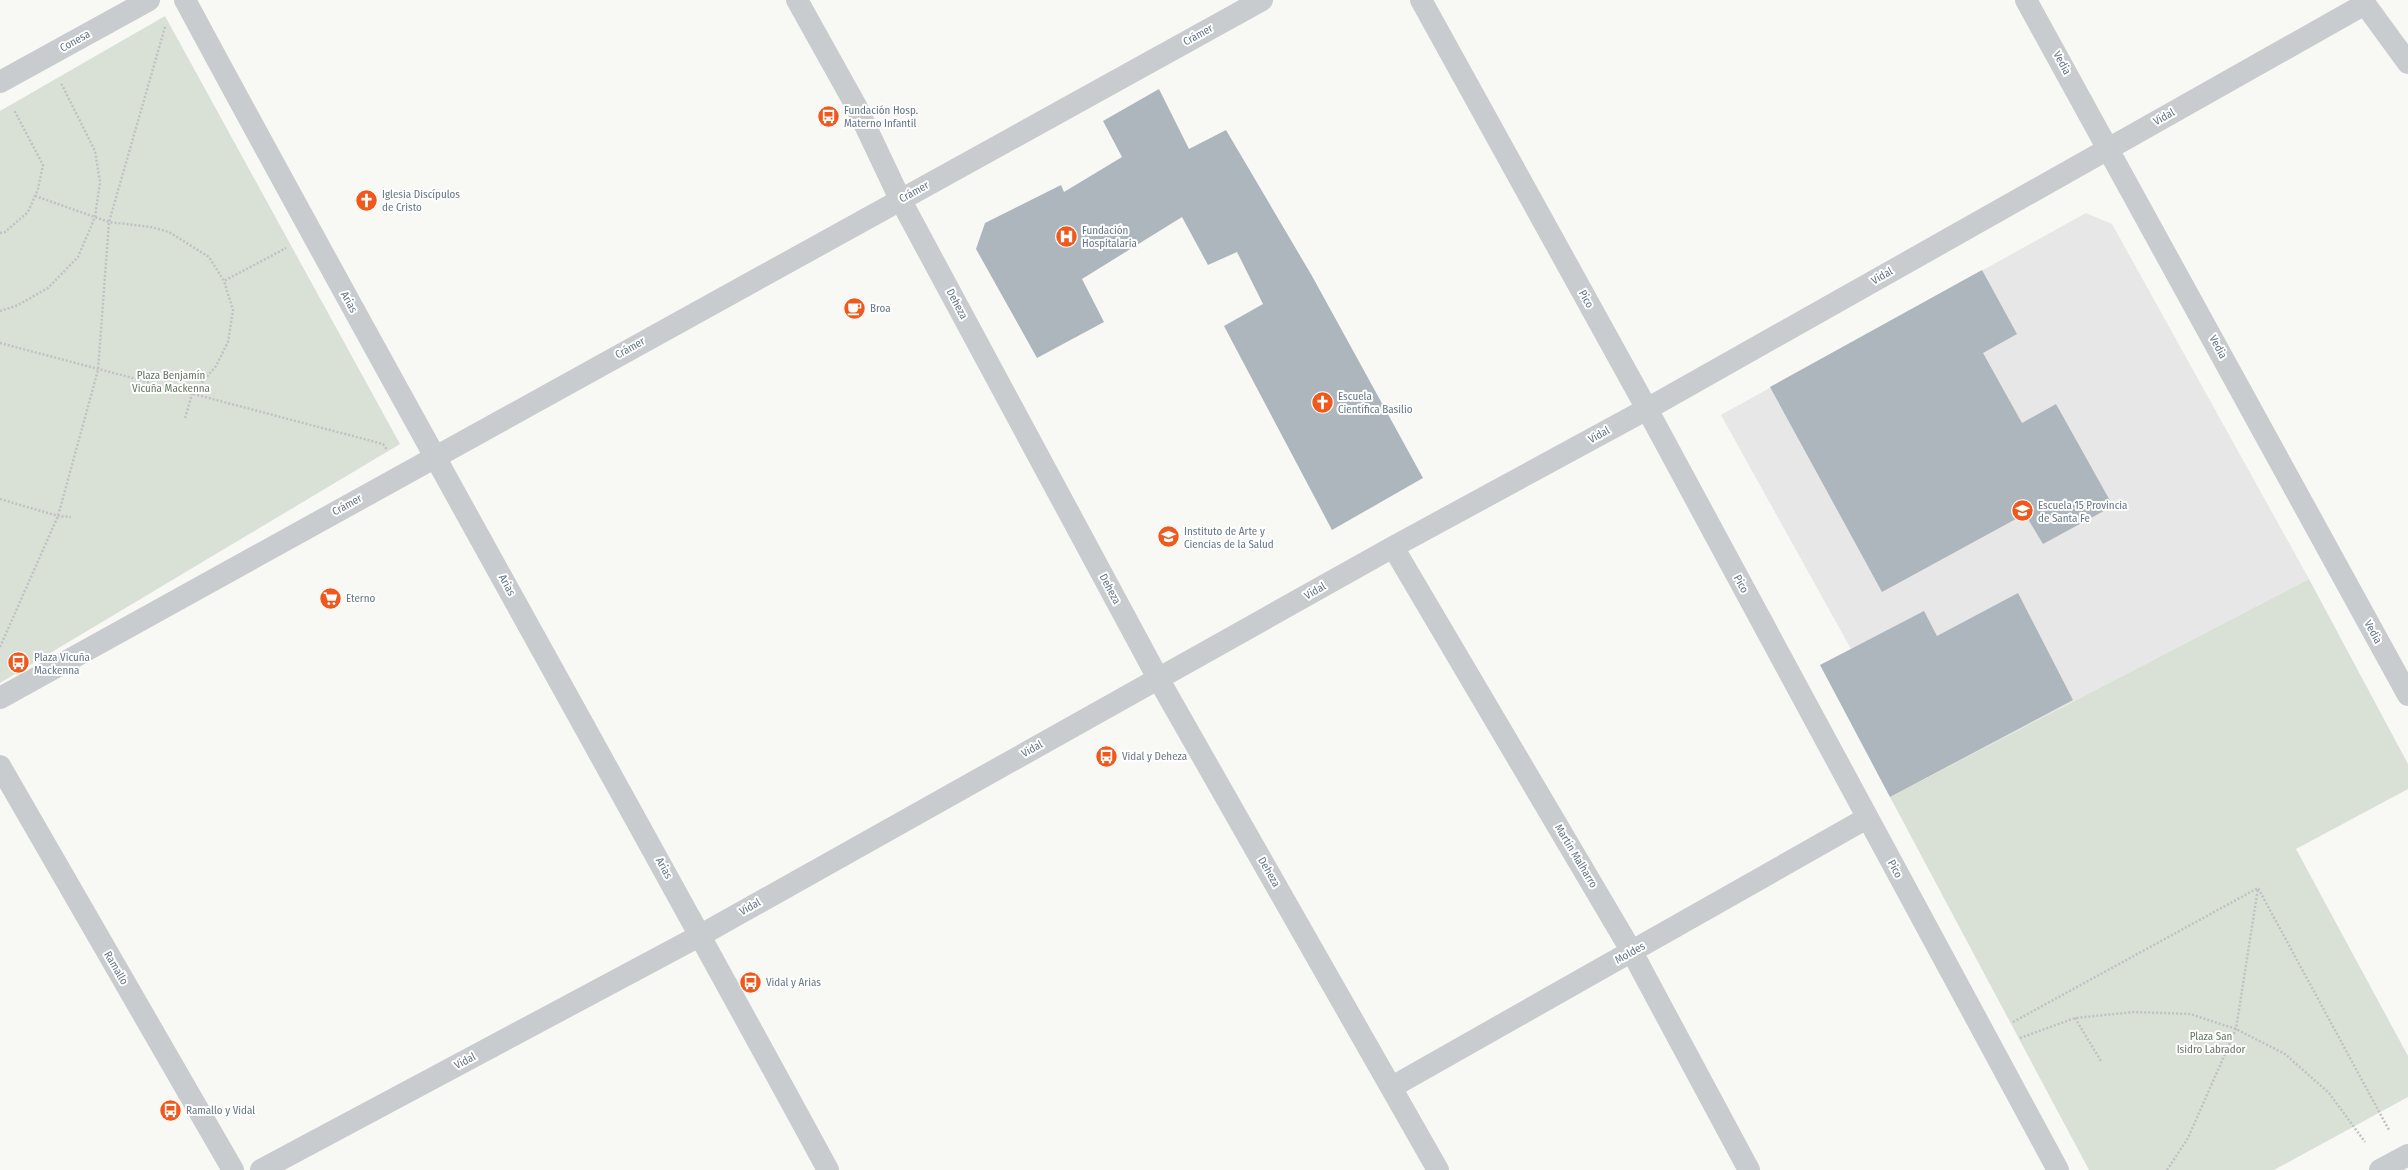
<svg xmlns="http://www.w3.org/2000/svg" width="2408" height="1170" viewBox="0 0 2408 1170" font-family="'Fira Sans Condensed',sans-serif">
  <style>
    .built { fill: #e6e7e6 }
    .green { fill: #d9e1d6 }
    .building { fill: #aeb6bd }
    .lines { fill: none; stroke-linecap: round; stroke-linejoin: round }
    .path { stroke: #bfc2c4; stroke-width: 2.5; stroke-dasharray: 2 2; stroke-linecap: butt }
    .minor { stroke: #c8cccf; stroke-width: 22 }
    .tertiary { stroke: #c8cccf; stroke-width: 22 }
    .labels { text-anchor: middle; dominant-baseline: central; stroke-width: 4; stroke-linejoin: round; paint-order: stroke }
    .street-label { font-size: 11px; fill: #657789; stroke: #fff }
    .poi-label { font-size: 11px; fill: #657789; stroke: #fff; text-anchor: start }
    .park-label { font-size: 11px; fill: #647a60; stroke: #fff }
  </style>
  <rect width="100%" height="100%" fill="#f8f8f5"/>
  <!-- built -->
  <path class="built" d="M2086 213 2112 224 2309 579 1890 797 1821 665 1851 649 1721 415Z"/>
  <!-- green -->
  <path class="green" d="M165 16 400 444 0 683V111Z
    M2309 579 2408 764V789L2296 849 2408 1056V1097L2274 1170H2089L1890 797Z"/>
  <!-- building -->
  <path class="building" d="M1159 89 1189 149 1226 130 1312 276 1423 478 1332 530 1224 326 1263 304 1237 252 1208 265 1182 217 1082 279 1104 322 1037 358 976 249 985 223 1061 185 1064 192 1122 157 1103 121Z
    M1982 270 2017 334 1983 353 2022 423 2056 404 2113 506 2043 544 2025 514 1882 592 1770 387Z
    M2018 593 2073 700 1890 797 1820 665 1924 611 1937 636Z"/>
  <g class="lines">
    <!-- path -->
    <path class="path" d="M35 196 109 222 151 227 169 232 209 257 224 281 286 248
      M0 233 5 232 28 212 38 189 43 165 14 110
      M0 311 18 305 48 288 78 257 95 217 100 182 95 151 61 83
      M0 343 383 444 387 450
      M185 418 192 394 216 366 228 342 233 310 224 281
      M0 499 58 516 71 517
      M0 647 58 516 98 370 109 222 165 27
      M2075 1018 2101 1061
      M2013 1022 2258 888 2389 1130
      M2020 1038 2075 1018 2134 1012 2190 1014 2236 1029 2285 1054 2329 1093 2365 1142
      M2167 1170 2188 1138 2236 1029 2258 888"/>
    <!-- minor -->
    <path class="minor" d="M185 0C396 392 616 779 828 1170
      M797 0 855 104 900 199 1159 680 1438 1170
      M1421 0 1647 409 2058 1170
      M2026 0 2408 695
      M0 82 149 0
      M1393 547 1632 952 1749 1170
      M0 698 1262 0
      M0 766 233 1170
      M1392 1087 1867 818
      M261 1170 701 935 1393 547 1647 409 2365 4"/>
    <!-- tertiary -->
    <path class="tertiary" d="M2362 0 2408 63
      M2380 1170 2408 1155"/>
  </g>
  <!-- icons -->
  <defs>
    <symbol id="bus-disc" viewBox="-11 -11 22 22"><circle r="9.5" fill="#f0591d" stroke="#fff"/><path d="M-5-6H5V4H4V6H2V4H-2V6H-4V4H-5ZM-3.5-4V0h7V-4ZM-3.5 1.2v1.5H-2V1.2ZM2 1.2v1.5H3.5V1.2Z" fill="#fff"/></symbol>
    <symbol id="church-disc" viewBox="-11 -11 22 22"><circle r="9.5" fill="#f0591d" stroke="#fff"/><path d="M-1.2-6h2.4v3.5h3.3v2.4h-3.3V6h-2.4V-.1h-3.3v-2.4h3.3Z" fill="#fff"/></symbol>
    <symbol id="hospital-disc" viewBox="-11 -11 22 22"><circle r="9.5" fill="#f0591d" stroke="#fff"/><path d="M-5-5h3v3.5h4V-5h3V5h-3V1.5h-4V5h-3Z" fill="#fff"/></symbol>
    <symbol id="cafe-disc" viewBox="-11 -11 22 22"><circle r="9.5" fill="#f0591d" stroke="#fff"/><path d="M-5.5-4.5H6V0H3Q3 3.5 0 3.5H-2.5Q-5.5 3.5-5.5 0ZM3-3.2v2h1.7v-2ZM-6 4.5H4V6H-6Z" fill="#fff"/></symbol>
    <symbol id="school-disc" viewBox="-11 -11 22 22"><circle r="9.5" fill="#f0591d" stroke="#fff"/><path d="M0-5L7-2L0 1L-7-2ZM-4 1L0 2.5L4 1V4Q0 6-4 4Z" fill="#fff"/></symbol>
    <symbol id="university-disc" viewBox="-11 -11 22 22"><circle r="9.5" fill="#f0591d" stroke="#fff"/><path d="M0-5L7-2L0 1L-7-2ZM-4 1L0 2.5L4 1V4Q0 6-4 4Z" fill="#fff"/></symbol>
    <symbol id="supermarket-disc" viewBox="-11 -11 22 22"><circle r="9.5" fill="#f0591d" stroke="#fff"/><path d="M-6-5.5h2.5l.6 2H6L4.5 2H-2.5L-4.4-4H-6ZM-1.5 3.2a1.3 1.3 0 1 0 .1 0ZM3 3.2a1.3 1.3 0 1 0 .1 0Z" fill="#fff"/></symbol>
  </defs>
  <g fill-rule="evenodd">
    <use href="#bus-disc" x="816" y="104" width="25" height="25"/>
    <use href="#church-disc" x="354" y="188" width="25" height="25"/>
    <use href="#hospital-disc" x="1054" y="224" width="25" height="25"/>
    <use href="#cafe-disc" x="842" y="296" width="25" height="25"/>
    <use href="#church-disc" x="1310" y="390" width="25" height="25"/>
    <use href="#school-disc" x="2010" y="498" width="25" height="25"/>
    <use href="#university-disc" x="1156" y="524" width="25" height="25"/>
    <use href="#supermarket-disc" x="318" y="586" width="25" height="25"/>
    <use href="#bus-disc" x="6" y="650" width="25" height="25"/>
    <use href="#bus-disc" x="1094" y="744" width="25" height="25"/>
    <use href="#bus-disc" x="738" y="970" width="25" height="25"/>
    <use href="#bus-disc" x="158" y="1098" width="25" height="25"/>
  </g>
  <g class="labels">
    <!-- street labels -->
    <g class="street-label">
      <text transform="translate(1198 35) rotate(-29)">Crámer</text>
      <text transform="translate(75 41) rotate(-29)">Conesa</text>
      <text transform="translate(2062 63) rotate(61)">Vedia</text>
      <text transform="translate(2164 117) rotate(-29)">Vidal</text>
      <text transform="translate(914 192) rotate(-29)">Crámer</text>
      <text transform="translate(1882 276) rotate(-30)">Vidal</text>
      <text transform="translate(1586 299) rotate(61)">Pico</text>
      <text transform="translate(349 302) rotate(61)">Arias</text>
      <text transform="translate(957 304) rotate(62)">Deheza</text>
      <text transform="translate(2218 347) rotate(61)">Vedia</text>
      <text transform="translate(630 348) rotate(-29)">Crámer</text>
      <text transform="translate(1599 435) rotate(-29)">Vidal</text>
      <text transform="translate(347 505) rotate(-29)">Crámer</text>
      <text transform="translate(1741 584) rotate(62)">Pico</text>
      <text transform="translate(507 585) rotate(61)">Arias</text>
      <text transform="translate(1110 589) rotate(62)">Deheza</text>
      <text transform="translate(1315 591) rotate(-30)">Vidal</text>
      <text transform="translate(2373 632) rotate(61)">Vedia</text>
      <text transform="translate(1032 749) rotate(-29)">Vidal</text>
      <text transform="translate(1576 856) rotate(59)">Martín Malharro</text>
      <text transform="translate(664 868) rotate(61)">Arias</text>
      <text transform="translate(1895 869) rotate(62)">Pico</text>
      <text transform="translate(1269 872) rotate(60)">Deheza</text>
      <text transform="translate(750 907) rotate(-29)">Vidal</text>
      <text transform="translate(1630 953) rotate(-29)">Moldes</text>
      <text transform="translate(116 968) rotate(60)">Ramallo</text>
      <text transform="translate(465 1061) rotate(-28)">Vidal</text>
    </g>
    <!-- poi labels -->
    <g class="poi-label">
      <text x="844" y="110">Fundación Hosp.<tspan x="844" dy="13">Materno Infantil</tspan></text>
      <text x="382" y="194">Iglesia Discípulos<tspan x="382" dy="13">de Cristo</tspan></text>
      <text x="1082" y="230">Fundación<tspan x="1082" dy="13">Hospitalaria</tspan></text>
      <text x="870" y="308">Broa</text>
      <text x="1338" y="396">Escuela<tspan x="1338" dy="13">Científica Basilio</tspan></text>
      <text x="2038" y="505">Escuela 15 Provincia<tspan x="2038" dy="13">de Santa Fe</tspan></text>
      <text x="1184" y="531">Instituto de Arte y<tspan x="1184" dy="13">Ciencias de la Salud</tspan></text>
      <text x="346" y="598">Eterno</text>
      <text x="34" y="657">Plaza Vicuña<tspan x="34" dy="13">Mackenna</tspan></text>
      <text x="1122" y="756">Vidal y Deheza</text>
      <text x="766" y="982">Vidal y Arias</text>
      <text x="186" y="1110">Ramallo y Vidal</text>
    </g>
    <!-- park labels -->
    <g class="park-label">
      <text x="171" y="375">Plaza Benjamín<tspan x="171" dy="13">Vicuña Mackenna</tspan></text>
      <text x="2211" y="1036">Plaza San<tspan x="2211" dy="13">Isidro Labrador</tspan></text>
    </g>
  </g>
</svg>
